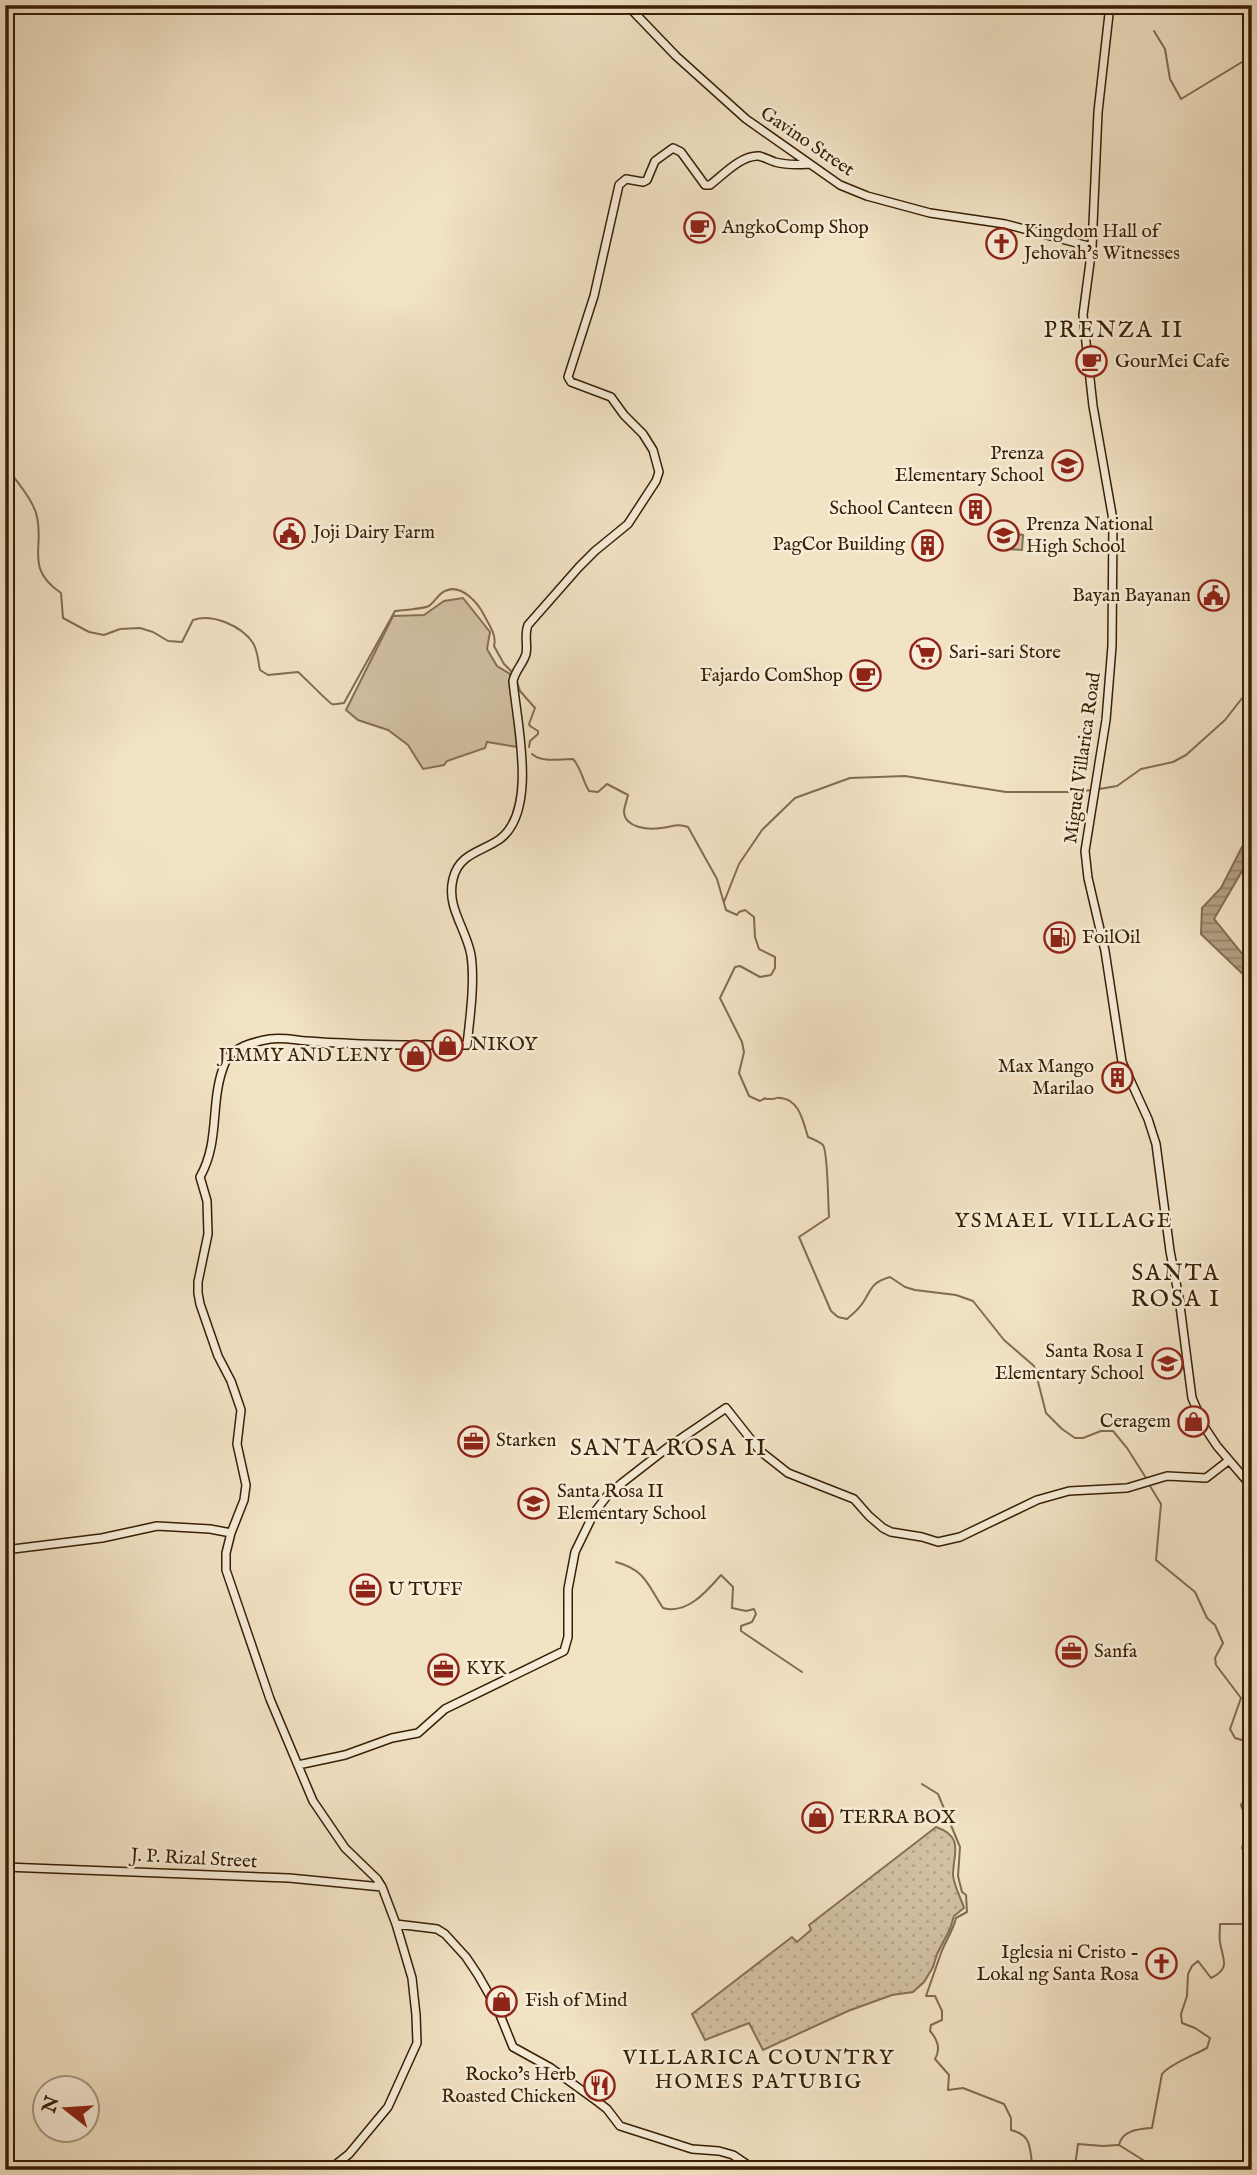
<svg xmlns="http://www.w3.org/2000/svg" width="1257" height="2175" viewBox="0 0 1257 2175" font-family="'IM FELL English',serif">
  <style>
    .grass { fill: url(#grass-dots); stroke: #857054; stroke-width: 2 }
    .green { fill: #d2c2a4; stroke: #857054; stroke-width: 2 }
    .water { fill: url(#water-rules); stroke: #826c50; stroke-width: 2 }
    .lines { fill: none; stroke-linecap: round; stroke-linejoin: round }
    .stream { stroke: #826c50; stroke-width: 2 }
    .secondary-casing { stroke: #381e03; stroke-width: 10 }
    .secondary { stroke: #f7edd9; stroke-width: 7 }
    .labels { text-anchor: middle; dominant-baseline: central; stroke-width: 5; stroke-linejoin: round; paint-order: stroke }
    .street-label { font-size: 19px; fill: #381e03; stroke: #f7edd9 }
    .poi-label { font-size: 19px; fill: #381e03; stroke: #f7edd9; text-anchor: start }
    .neighbourhood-label { font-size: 21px; letter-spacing: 2px; fill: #381e03; stroke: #f7edd9 }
    .quarter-label { font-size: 23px; letter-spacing: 2px; fill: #381e03; stroke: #f7edd9 }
  </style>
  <defs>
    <pattern id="grass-dots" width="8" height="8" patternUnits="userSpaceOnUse" patternTransform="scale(1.75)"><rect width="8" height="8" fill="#d2c2a4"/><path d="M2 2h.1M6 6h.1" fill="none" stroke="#b5a68c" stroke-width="1.8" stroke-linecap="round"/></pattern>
    <pattern id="water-rules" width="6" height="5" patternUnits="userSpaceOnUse" patternTransform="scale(1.75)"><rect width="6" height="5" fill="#b3a083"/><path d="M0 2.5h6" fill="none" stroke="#938269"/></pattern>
  </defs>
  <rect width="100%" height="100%" fill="#f2e3c5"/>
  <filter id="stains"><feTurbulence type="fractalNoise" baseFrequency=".00286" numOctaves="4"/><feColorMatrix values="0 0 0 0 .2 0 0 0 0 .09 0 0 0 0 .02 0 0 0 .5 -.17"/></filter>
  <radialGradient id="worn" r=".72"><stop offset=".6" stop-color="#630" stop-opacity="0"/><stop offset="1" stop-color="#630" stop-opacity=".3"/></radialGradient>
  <!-- grass -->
  <path class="grass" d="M936 1827C965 1837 953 1854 953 1875 954 1886 961 1898 964 1908L954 1916 950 1929 937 1954 933 1967 924 1982 913 1992 892 1995 848 2011 763 2050 749 2023 705 2040 692 2014 792 1937 797 1942 811 1930 809 1925Z"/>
  <!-- green -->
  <path class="green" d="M999 532 1023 535 1022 550 997 548Z
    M463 598 490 632 487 649 497 666 510 674 517 747 487 742 485 748 447 761 444 765 423 769 408 745 388 730 358 720 346 710 393 616 424 615 444 601Z"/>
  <!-- water -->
  <path class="water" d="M1252 839V854L1214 919 1252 966V983L1201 934 1202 908 1221 888 1242 847Z"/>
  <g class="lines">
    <!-- stream -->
    <path class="stream" d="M1154 31 1165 49 1170 79 1181 99 1252 56
      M5 468C15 477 32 500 36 513 46 546 23 567 61 593L63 618 89 632 104 635 120 629 140 628 153 632 168 641 182 642 193 620C212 613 242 626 253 643 258 651 258 662 260 670L268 675 298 672C304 677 329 703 332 704 336 705 341 703 344 703L395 611C403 610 423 609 429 606 435 602 438 594 445 591 461 583 478 603 484 615 489 625 497 635 494 646L504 664 511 671
      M517 682 520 691 535 708 529 724 530 726 538 731V734L530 741 529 747
      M532 754C542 763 560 759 573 759 582 769 582 780 589 791L598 792 607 784 628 795C627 800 624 807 624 812 625 828 649 830 661 828 672 827 677 823 688 827L717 879 726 910 737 915 739 912 745 910 754 917 755 937 759 949 775 957V968L771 975 760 977 740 966 735 967 720 998 742 1042 744 1052 739 1073 749 1096 760 1101C769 1096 760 1099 770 1099 780 1099 772 1097 781 1098 800 1100 803 1122 808 1137 813 1139 820 1142 823 1145 828 1152 828 1204 829 1217L799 1237 831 1311 838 1317 847 1319C853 1314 860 1308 864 1301 872 1287 873 1282 890 1277L905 1287 915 1290 956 1295 973 1301 1004 1340 1034 1366 1046 1413 1062 1429 1075 1438H1083L1101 1431H1113L1127 1448 1146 1478
      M1099 789 1117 786 1141 769 1173 762 1186 755 1225 720 1243 697 1252 690
      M724 902 739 864 762 830 795 798 850 778 905 776 1006 792H1073L1092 790
      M1150 1486 1161 1504 1156 1560 1195 1592 1207 1618 1215 1625 1223 1643 1215 1658 1216 1665 1241 1698 1230 1729 1235 1738 1252 1743
      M616 1562C646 1570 648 1586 663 1608 687 1615 707 1591 721 1575L733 1587 732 1608 746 1611 754 1609 756 1614 752 1622 741 1626V1631L802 1672
      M922 1784 938 1794 960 1847 958 1876 962 1892 966 1895 967 1912 956 1918C953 1931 946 1940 941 1953 936 1967 931 1982 926 1996H935L942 2011V2020L931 2025 930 2031C938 2040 941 2049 935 2059L949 2075 948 2090 963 2088 1004 2104 1011 2118V2130C1034 2136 1029 2150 1033 2170
      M1252 1788 1241 1805C1248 1821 1248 1831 1242 1848L1245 1853 1252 1854
      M1252 1898 1244 1902 1246 1909 1252 1911
      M1119 2145C1122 2130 1139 2129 1152 2128L1162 2074C1170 2064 1194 2055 1207 2048L1210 2038 1195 2028 1182 2023 1181 2014 1187 1996 1188 1974 1192 1966 1198 1961 1211 1978C1232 1968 1222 1958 1220 1942 1219 1937 1220 1930 1220 1924H1252
      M1119 2145 1159 2170
      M1072 2170 1076 2159 1078 2144 1103 2146 1118 2145"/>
    <defs>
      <path id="secondary" d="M627 5 676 56 746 119 840 185 867 196 930 213 1005 224 1092 247
        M1110 5 1098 112 1092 247 1083 315 1093 406 1113 520 1112 646 1106 720 1085 851 1088 878 1105 951 1122 1062 1148 1119 1156 1144 1170 1251 1179 1298 1192 1398 1205 1428 1217 1446 1252 1487
        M5 1550 102 1538 157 1526 210 1529 231 1533
        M298 1765 345 1755 392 1738 418 1733 445 1709 564 1651 568 1637V1589L575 1552 594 1513 607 1496 622 1483 667 1448 726 1408 760 1451 788 1473 854 1499 869 1516 883 1528 891 1532 922 1537 938 1542 960 1537 1037 1500 1069 1491 1127 1488 1167 1476 1206 1478 1228 1461
        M5 1867 289 1878 382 1887
        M396 1924 437 1929 445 1934 466 1957 478 1975 498 2010 513 2047 551 2068 598 2102 607 2109 620 2126 692 2149 719 2151 733 2155 755 2170
        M329 2170 349 2154 388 2107 417 2043 416 2015 412 1978 396 1924 382 1887 377 1879 345 1848 313 1801 270 1699 226 1570V1553L231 1533 244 1500 246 1485 237 1444 241 1410 231 1381 218 1356 200 1304 198 1293V1282L208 1234 207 1201 200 1177C221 1140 209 1101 225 1063 232 1047 253 1042 270 1039 282 1037 295 1040 307 1041 319 1042 332 1043 344 1043 385 1046 426 1045 467 1045 470 1017 475 982 471 955 466 928 446 907 453 879 459 853 482 852 500 839 538 810 517 724 513 681 515 671 523 664 526 654 528 645 524 635 528 625L579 567 595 551 628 524 656 481 659 472 653 450 643 434 624 415 611 397 571 382 568 377 594 296 619 185 626 179 643 182 647 180 655 161 673 148 681 152 705 185H710C723 175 741 155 759 156 764 157 769 160 775 162 786 165 798 165 809 164"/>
    </defs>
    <!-- secondary casing -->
    <use href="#secondary" class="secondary-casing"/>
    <!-- secondary -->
    <use href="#secondary" class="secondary"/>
  </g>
  <!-- icons -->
  <defs>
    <symbol id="cafe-ring" viewBox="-11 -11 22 22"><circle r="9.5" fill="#f7edd9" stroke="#8f2418" stroke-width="1.5"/><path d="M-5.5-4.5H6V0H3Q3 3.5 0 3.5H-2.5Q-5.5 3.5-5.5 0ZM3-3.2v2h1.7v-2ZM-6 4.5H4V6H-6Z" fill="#8f2418"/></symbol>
    <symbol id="church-ring" viewBox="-11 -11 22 22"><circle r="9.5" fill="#f7edd9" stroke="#8f2418" stroke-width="1.5"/><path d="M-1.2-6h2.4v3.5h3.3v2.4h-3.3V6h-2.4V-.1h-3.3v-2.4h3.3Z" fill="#8f2418"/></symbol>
    <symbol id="school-ring" viewBox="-11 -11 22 22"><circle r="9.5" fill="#f7edd9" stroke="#8f2418" stroke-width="1.5"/><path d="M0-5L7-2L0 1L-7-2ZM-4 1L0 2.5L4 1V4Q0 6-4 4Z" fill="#8f2418"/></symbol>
    <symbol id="building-ring" viewBox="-11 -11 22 22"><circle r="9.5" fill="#f7edd9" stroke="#8f2418" stroke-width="1.5"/><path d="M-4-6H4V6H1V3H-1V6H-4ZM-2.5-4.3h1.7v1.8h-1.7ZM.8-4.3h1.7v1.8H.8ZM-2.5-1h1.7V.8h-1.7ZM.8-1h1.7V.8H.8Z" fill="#8f2418"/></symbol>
    <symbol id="civic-ring" viewBox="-11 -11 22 22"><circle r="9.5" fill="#f7edd9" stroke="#8f2418" stroke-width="1.5"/><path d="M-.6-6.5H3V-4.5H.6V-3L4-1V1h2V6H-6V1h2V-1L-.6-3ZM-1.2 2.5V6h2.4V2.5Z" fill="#8f2418"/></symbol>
    <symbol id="supermarket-ring" viewBox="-11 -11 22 22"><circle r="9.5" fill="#f7edd9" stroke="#8f2418" stroke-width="1.5"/><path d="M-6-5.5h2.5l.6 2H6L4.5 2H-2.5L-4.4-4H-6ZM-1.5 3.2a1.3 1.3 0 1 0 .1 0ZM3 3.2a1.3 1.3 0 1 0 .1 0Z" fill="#8f2418"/></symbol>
    <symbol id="fuel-ring" viewBox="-11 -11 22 22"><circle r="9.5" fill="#f7edd9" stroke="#8f2418" stroke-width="1.5"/><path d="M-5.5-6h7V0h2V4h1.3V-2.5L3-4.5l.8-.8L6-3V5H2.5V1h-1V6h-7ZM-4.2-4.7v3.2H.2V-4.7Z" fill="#8f2418"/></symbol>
    <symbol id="shop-ring" viewBox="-11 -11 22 22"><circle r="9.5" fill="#f7edd9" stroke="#8f2418" stroke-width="1.5"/><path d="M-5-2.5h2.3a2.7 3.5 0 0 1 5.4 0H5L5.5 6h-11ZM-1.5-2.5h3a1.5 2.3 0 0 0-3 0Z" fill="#8f2418"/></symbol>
    <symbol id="office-ring" viewBox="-11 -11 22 22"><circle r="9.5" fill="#f7edd9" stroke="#8f2418" stroke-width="1.5"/><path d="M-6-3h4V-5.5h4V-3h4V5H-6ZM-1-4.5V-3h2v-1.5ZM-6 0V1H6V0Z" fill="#8f2418"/></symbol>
    <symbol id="restaurant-ring" viewBox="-11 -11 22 22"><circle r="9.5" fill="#f7edd9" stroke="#8f2418" stroke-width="1.5"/><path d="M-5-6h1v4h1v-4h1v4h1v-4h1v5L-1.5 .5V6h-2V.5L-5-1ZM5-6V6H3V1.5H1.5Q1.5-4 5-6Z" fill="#8f2418"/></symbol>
  </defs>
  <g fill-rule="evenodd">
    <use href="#cafe-ring" x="682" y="210" width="35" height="35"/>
    <use href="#church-ring" x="984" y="226" width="35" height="35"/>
    <use href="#cafe-ring" x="1074" y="344" width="35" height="35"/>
    <use href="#school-ring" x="1050" y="448" width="35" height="35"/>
    <use href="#building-ring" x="958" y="492" width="35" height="35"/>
    <use href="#civic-ring" x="272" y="516" width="35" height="35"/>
    <use href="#school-ring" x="986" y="518" width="35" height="35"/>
    <use href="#building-ring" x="910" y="528" width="35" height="35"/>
    <use href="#civic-ring" x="1196" y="578" width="35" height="35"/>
    <use href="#supermarket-ring" x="908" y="636" width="35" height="35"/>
    <use href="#cafe-ring" x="848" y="658" width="35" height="35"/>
    <use href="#fuel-ring" x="1042" y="920" width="35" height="35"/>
    <use href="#shop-ring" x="430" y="1028" width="35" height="35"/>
    <use href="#shop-ring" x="398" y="1038" width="35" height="35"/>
    <use href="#building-ring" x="1100" y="1060" width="35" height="35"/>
    <use href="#school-ring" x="1150" y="1346" width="35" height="35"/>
    <use href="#shop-ring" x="1176" y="1404" width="35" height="35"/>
    <use href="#office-ring" x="456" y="1424" width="35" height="35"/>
    <use href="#school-ring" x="516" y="1486" width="35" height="35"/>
    <use href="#office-ring" x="348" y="1572" width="35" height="35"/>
    <use href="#office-ring" x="1054" y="1634" width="35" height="35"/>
    <use href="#office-ring" x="426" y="1652" width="35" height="35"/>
    <use href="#shop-ring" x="800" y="1800" width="35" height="35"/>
    <use href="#church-ring" x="1144" y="1946" width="35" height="35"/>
    <use href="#shop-ring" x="484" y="1984" width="35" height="35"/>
    <use href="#restaurant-ring" x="582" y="2068" width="35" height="35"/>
  </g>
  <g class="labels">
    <!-- street labels -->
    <g class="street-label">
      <text transform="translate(807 142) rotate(34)">Gavino Street</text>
      <text transform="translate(1083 758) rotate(-82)">Miguel Villarica Road</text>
      <text transform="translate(194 1859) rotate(3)">J. P. Rizal Street</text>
    </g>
    <!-- poi labels -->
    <g class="poi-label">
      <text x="722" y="228">AngkoComp Shop</text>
      <text x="1024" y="232">Kingdom Hall of<tspan x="1024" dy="22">Jehovah's Witnesses</tspan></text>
      <text x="1115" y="362">GourMei Cafe</text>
      <text x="1044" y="454" text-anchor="end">Prenza<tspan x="1044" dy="22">Elementary School</tspan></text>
      <text x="953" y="509" text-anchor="end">School Canteen</text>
      <text x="1026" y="525">Prenza National<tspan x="1026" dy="22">High School</tspan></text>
      <text x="313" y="533">Joji Dairy Farm</text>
      <text x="905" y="545" text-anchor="end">PagCor Building</text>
      <text x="1191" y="596" text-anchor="end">Bayan Bayanan</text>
      <text x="949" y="653">Sari-sari Store</text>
      <text x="843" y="676" text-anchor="end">Fajardo ComShop</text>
      <text x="1082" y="938">FoilOil</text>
      <text x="471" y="1045">NIKOY</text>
      <text x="392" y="1056" text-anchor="end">JIMMY AND LENY</text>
      <text x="1094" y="1067" text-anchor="end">Max Mango<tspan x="1094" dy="22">Marilao</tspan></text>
      <text x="1144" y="1352" text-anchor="end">Santa Rosa I<tspan x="1144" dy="22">Elementary School</tspan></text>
      <text x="1171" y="1422" text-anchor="end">Ceragem</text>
      <text x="496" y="1441">Starken</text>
      <text x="557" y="1492">Santa Rosa II<tspan x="557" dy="22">Elementary School</tspan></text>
      <text x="388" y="1590">U TUFF</text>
      <text x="1094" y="1652">Sanfa</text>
      <text x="466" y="1669">KYK</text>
      <text x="840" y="1818">TERRA BOX</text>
      <text x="1139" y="1953" text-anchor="end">Iglesia ni Cristo -<tspan x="1139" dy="22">Lokal ng Santa Rosa</tspan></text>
      <text x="525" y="2001">Fish of Mind</text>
      <text x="576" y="2075" text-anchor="end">Rocko’s Herb<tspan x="576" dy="22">Roasted Chicken</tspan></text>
    </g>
    <!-- neighbourhood labels -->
    <g class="neighbourhood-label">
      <text x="1064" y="1221">YSMAEL VILLAGE</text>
      <text x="759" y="2058">VILLARICA COUNTRY<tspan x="759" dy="24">HOMES PATUBIG</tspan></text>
    </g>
    <!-- quarter labels -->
    <g class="quarter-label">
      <text x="1114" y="330">PRENZA II</text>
      <text x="1176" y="1273">SANTA<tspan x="1176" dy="26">ROSA I</tspan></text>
      <text x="669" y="1448">SANTA ROSA II</text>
    </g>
  </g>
  <!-- margin -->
  <rect width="1257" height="2175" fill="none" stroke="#f2e3c5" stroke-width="28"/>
  <rect x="7" y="7" width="1243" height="2161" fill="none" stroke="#381e03" stroke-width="3.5"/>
  <rect x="14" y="14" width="1229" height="2147" fill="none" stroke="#381e03" stroke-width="2"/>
  <!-- north arrow -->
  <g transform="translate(66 2109) rotate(287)"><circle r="33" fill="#f7edd9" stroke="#ab9a83" stroke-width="2"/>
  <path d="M0-5L12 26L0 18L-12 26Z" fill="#8f2418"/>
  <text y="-10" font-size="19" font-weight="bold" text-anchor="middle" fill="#381e03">N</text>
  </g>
  <rect width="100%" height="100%" filter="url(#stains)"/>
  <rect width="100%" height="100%" fill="url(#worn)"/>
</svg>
